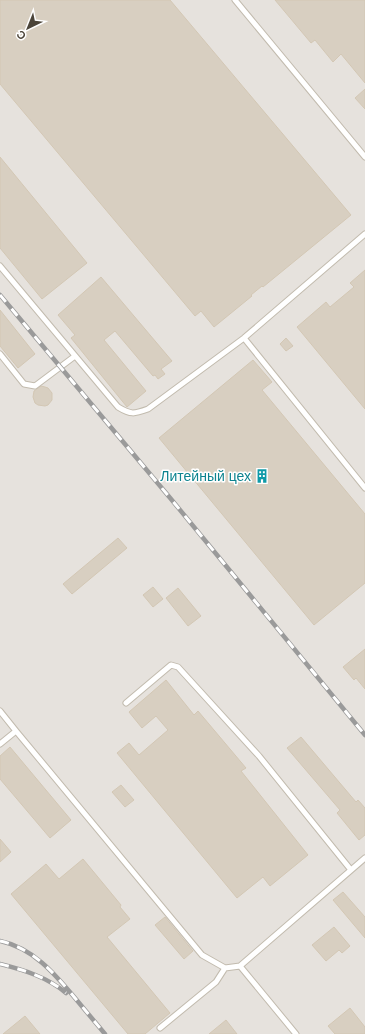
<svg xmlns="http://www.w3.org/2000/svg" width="365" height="1034" viewBox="0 0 365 1034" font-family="Helvetica,sans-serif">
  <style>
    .industrial { fill: #e6e2dd }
    .building { fill: #d8cfc1; stroke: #d3c7b4 }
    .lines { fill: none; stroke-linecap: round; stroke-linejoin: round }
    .service-casing { stroke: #c2bbae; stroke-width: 7 }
    .service { stroke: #fff; stroke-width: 5 }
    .rail-casing { stroke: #9a9a9a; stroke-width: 4.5 }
    .rail { stroke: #fff; stroke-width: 3; stroke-dasharray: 9; stroke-linecap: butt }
    .labels { text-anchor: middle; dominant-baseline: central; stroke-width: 3; stroke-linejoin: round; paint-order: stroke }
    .culture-label { font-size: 14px; fill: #0d838f; stroke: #fff; text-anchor: end }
  </style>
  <rect width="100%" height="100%" fill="#f6f3ec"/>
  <!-- industrial -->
  <path class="industrial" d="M0 0H365V1034H0Z"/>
  <!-- building -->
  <path class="building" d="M0 0H170L351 215 263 287 262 286 251 295 252 296 214 327 201 311 195 316 0 84Z
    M275 0H365V83L341 54 333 62 315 40 311 43Z
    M365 89V109L355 98Z
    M0 157 87 263 42 299 0 248Z
    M365 270V409L297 327 326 302 330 307 354 287 350 283Z
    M101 277 172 361 161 369 165 374 158 379 155 375 153 376 115 331 104 340 146 391 127 407 71 338 75 335 58 315Z
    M0 310 35 354 18 368 0 346Z
    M286 338 293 346 286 351 280 344Z
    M253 360 272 382 262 390 365 514V583L314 625 159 438Z
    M41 386 45 387 48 388 52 393V400L48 405 45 406 38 405 35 403 33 397 34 391Z
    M118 538 127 548 72 594 63 584Z
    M153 587 163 599 153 607 143 595Z
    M178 588 201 616 188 626 166 598Z
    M365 649V689L356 678 354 680 343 667Z
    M166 680 194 715 198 711 246 768 241 771 308 855 270 886 263 877 237 898 117 753 129 743 139 755 168 730 156 716 142 728 129 712Z
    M301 737 356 802 358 800 365 808V835L359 840 337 813 340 810 287 748Z
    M10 747 71 820 50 838 0 779V756Z
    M121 785 134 800 125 807 112 792Z
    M0 839 11 852 0 862Z
    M83 859 121 905 120 907 130 919 107 937 170 1013 145 1034H128L11 894 46 864 59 879Z
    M343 892 365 917V938L333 900Z
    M165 917 193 951 184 959 155 925Z
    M334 927 350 946 342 953 339 950 326 961 312 945Z
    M350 1008 365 1027V1034H335L328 1026Z
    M25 1016 40 1034H3Z
    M226 1020 237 1034H209Z"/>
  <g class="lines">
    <defs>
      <path id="service" d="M235 0 365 157
        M0 266 118 407C131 415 134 414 148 409L244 338 365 234
        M244 338 365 488
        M0 354 24 384 35 386 75 356
        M126 703 171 665 178 667 259 756 351 870
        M0 711 16 731 0 744
        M16 731 202 955 225 968 240 966 365 858
        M240 966 296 1034
        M160 1028 216 982 225 968"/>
    </defs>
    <!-- service casing -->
    <use href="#service" class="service-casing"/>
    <!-- service -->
    <use href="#service" class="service"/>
    <defs>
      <path id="rail" d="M0 295 171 499 365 735
        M0 941C33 948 54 973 75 998 85 1010 95 1022 105 1034
        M0 964C24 970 47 977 66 993"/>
    </defs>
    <!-- rail casing -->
    <use href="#rail" class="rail-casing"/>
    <!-- rail -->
    <use href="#rail" class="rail"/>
  </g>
  <!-- icons -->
  <defs>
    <symbol id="building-bare" viewBox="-9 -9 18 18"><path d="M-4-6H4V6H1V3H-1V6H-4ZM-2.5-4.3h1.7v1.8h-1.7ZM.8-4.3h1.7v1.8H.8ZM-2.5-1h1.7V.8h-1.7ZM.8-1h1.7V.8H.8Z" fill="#0f9aa8" stroke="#fff" stroke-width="2.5" paint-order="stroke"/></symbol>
  </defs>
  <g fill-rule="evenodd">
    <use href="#building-bare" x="252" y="466" width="20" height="20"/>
  </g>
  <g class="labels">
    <!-- culture labels -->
    <g class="culture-label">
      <text x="251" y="476">Литейный цех</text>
    </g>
  </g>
  <!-- north arrow -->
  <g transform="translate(28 28) rotate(223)" stroke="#ffffff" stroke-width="3" paint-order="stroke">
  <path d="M0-3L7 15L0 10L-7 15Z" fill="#4b4439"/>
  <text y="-6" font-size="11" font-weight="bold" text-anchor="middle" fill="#4b4439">С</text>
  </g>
</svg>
